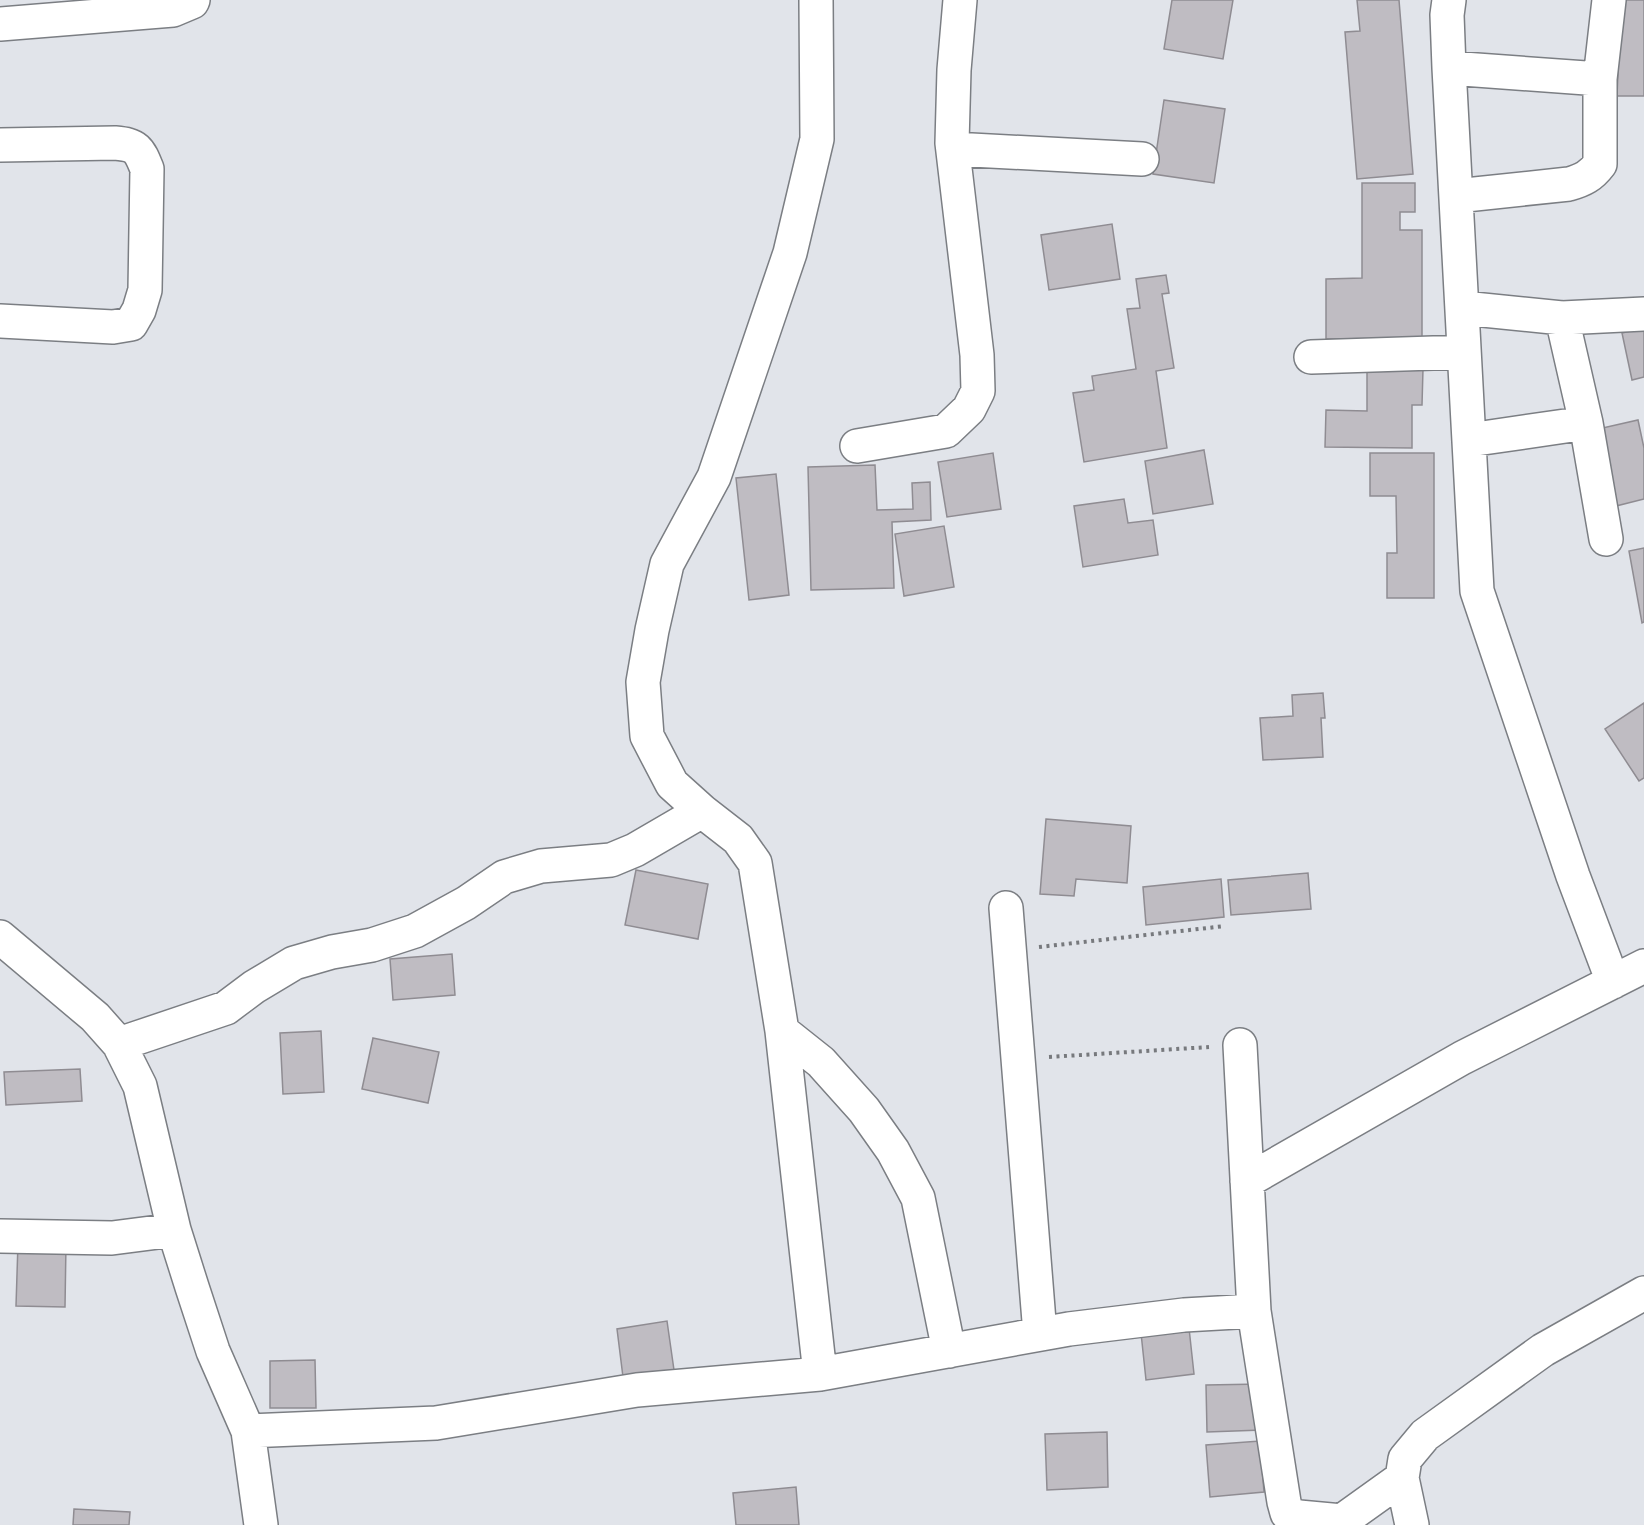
<svg xmlns="http://www.w3.org/2000/svg" width="1644" height="1525" viewBox="0 0 1644 1525" font-family="'Fira Sans',sans-serif">
  <style>
    .building { fill: #bfbcc2; stroke: #8f8c92; stroke-width: 1.5 }
    .lines { fill: none; stroke-linecap: round; stroke-linejoin: round }
    .minor-casing { stroke: #7b7e83; stroke-width: 36 }
    .path { stroke: #77797d; stroke-width: 4; stroke-dasharray: 3 4.5; stroke-linecap: butt }
    .minor { stroke: #fff; stroke-width: 33 }
  </style>
  <rect width="100%" height="100%" fill="#e1e4ea"/>
  <!-- building -->
  <path class="building" d="M1172 0H1233L1223 59 1164 49Z
    M1357 0H1399L1413 174 1357 179 1345 32 1360 31Z
    M1621 0H1644V96H1617Z
    M1164 100 1225 109 1214 183 1153 174Z
    M1362 183H1415V212H1400V230H1422V338L1326 339V279L1362 278Z
    M1112 224 1120 279 1049 290 1041 235Z
    M1166 275 1169 293 1162 294 1174 368 1156 371 1167 448 1084 462 1073 393 1094 390 1092 376 1136 369 1127 309 1140 308 1136 279Z
    M1644 328V377L1632 380 1622 333Z
    M1367 368 1423 369 1422 405H1412V448L1325 447 1326 410 1367 411Z
    M1638 420 1644 448V499L1616 506 1598 429Z
    M1204 450 1213 504 1153 514 1145 461Z
    M993 453 1001 509 947 517 938 462Z
    M1370 453H1434V598H1387V553H1397L1396 496H1370Z
    M875 465 877 510 913 509 912 483 930 482 931 520 892 522 894 588 811 590 808 467Z
    M776 474 789 595 749 600 736 478Z
    M1124 499 1128 523 1153 520 1158 555 1083 567 1074 506Z
    M944 526 954 587 904 596 895 534Z
    M1644 548V622L1642 623 1629 551Z
    M1323 693 1325 718H1321L1323 757 1263 760 1260 718 1293 716 1292 695Z
    M1644 703V778L1639 781 1605 729Z
    M1046 819 1131 826 1127 883 1076 879 1074 896 1040 894Z
    M636 870 708 884 698 939 625 925Z
    M1308 873 1311 909 1231 915 1228 880Z
    M1221 879 1224 917 1146 925 1143 887Z
    M452 954 455 995 393 1000 390 959Z
    M321 1031 324 1092 283 1094 280 1033Z
    M373 1038 439 1052 428 1103 362 1089Z
    M80 1069 82 1101 6 1105 4 1072Z
    M18 1243 66 1244 65 1307 16 1306Z
    M667 1321 674 1370 623 1377 617 1329Z
    M1189 1328 1194 1374 1146 1380 1141 1333Z
    M315 1360 316 1408H270V1361Z
    M1261 1384 1262 1430 1207 1432 1206 1385Z
    M1107 1432 1108 1487 1047 1490 1045 1434Z
    M1260 1441 1264 1492 1210 1497 1206 1445Z
    M796 1487 799 1525H736L733 1493Z
    M74 1509 130 1512 129 1525H73Z"/>
  <g class="lines">
    <defs>
      <path id="minor" d="M816 0 817 139 790 253 714 477 667 564 652 630 643 682 647 736 672 784 702 811 738 839 755 863 782 1031 820 1374
        M1449 0 1447 15 1449 68 1477 591 1573 876 1613 982
        M0 24 173 10 192 2 193 0
        M1449 68 1600 79
        M0 145 115 143C137 145 139 149 147 169L145 290 139 310 131 324 113 327 0 321
        M953 149 1142 159
        M1456 196 1569 184C1583 180 1591 176 1600 164V79L1609 0
        M1463 308 1562 318 1644 314
        M1562 318 1586 423 1606 539
        M1311 357 1464 352
        M1469 440 1586 423
        M857 446 946 431 969 409 978 391 977 355 952 143 954 70 960 0
        M1006 908 1040 1334
        M0 937 95 1017 119 1044 140 1086 174 1230 192 1287 213 1351 248 1431 261 1525
        M782 1031 821 1062 864 1110 893 1151 918 1198 949 1351
        M119 1044 226 1008 254 987 294 963 332 952 372 945 415 931 466 903 504 877 541 866 611 860 635 850 702 811
        M1240 1045 1254 1311
        M1247 1181 1462 1058 1644 966
        M0 1236 112 1238 174 1230
        M248 1431 436 1423 637 1390 820 1374 1069 1329 1184 1315 1254 1311 1284 1502 1287 1513 1299 1517 1342 1521 1402 1478
        M1412 1525 1402 1478 1405 1459 1425 1435 1543 1350 1644 1293"/>
    </defs>
    <!-- minor casing -->
    <use href="#minor" class="minor-casing"/>
    <!-- path -->
    <path class="path" d="M1039 947 1225 926
      M1049 1057 1209 1047"/>
    <!-- minor -->
    <use href="#minor" class="minor"/>
  </g>
</svg>
